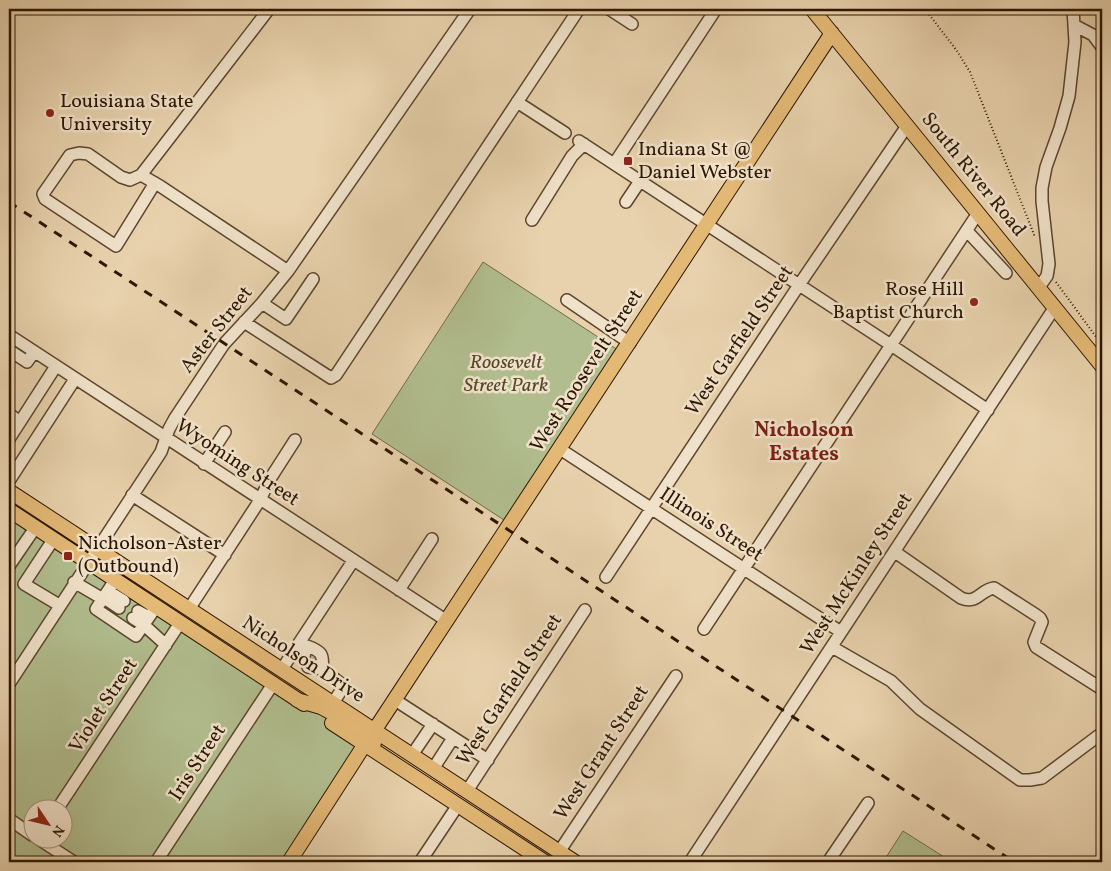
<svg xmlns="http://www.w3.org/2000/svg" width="1111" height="871" viewBox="0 0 1111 871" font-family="Vollkorn,serif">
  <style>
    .green { fill: #b1bd8e; stroke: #6f6a48; fill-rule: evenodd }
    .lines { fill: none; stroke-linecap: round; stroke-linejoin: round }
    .minor-tunnel { stroke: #c3ad8b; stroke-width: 11; stroke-dasharray: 11 5.5; stroke-linecap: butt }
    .minor-casing { stroke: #5c462d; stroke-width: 14 }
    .major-casing { stroke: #2d1702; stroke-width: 16 }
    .path { stroke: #2d1702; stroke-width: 2; stroke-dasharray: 1 2.5; stroke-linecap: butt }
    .minor { stroke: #f0e2ca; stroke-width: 11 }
    .major { stroke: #e4b976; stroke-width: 14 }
    .rail { stroke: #2d1702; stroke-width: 3; stroke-dasharray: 9 9; stroke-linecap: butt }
    .poi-dot { fill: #8f2418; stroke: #f0e2ca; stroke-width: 2 }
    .labels { text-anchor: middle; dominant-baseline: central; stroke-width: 5; stroke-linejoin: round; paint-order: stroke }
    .poi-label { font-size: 20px; fill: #2d1702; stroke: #f0e2ca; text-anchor: start }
    .street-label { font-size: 20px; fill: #2d1702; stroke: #f0e2ca }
    .park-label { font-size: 20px; font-style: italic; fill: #55492c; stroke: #f0e2ca }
    .neighbourhood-label { font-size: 21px; font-weight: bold; fill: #7a1f14; stroke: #f0e2ca }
  </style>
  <rect width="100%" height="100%" fill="#e8d2ad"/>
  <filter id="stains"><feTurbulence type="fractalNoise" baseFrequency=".004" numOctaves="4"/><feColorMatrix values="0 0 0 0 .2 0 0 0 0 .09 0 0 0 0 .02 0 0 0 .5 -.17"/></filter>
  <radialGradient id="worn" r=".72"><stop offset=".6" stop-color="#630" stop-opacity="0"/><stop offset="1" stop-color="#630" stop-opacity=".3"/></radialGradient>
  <!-- green -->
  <path class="green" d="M483 262 618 350 504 520 372 434Z
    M9 511 365 744 288 862H9ZM32 808H62V838H32Z
    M903 831 952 862H883Z"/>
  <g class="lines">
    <!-- minor-tunnel -->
    <path class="minor-tunnel" d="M312 654 318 662"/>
    <defs>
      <path id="minor" d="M269 9 141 175 160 186 288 271
        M609 9 632 24
        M1074 25 1093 35 1102 47
        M517 102 565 133
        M579 141 891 345 988 410
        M614 164 716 9
        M141 175 130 180 121 177 88 154 79 153 70 155 43 194 45 199 116 246 155 183
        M626 202 640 181
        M532 220 572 156 584 144
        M967 231 1006 273
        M1039 287 1047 276 1049 264 1042 201V188L1046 167 1060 128 1069 96 1075 42 1073 9
        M567 300 630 343
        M262 303 286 319 313 279
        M244 322 331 378 336 375 579 9
        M9 335 447 621
        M9 350 27 362 34 352
        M9 414 20 422 56 366
        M9 439 20 422
        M560 449 841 632
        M204 464 225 432
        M9 481 75 379
        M132 495 225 555
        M53 540 24 584 59 605
        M895 552 961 598C977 605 980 590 994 588L1036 615 1040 618 1042 622 1034 642 1036 647 1102 689
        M9 566 35 528
        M606 577 799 285 907 126
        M115 580 96 609 136 636 156 607
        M74 582 103 599
        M399 590 432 539
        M108 591 124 601
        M104 598 119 608
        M189 609 260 500 270 479 295 440
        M138 611 149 617
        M133 618 144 625 166 645
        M704 629 978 213
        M832 647 891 681 920 709 1020 780H1030L1042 778 1102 733
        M303 659 307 646C321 651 324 654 322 669L308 667
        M319 665 322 669 344 686 333 703
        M282 669 353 561
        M9 684 161 452 169 429 175 418 224 344 262 303 288 271 470 9
        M395 700 488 760
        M412 755 433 724
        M433 769 453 738
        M467 791 585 610
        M58 808 180 623
        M9 819 32 835
        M37 838 74 862
        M559 852 676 676
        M156 862 273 684
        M420 862 458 805
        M690 862 1055 307
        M828 862 868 803"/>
      <path id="major" d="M812 9 1102 366
        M9 491 575 862
        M9 510 304 704
        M297 700 321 707 364 730 374 731 832 33
        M332 723 545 862
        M289 862 365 744 374 743"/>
    </defs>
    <!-- minor casing -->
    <use href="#minor" class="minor-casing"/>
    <!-- major casing -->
    <use href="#major" class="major-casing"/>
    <!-- path -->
    <path class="path" d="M925 9 957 51 970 72 1035 237
      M1056 282 1102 345"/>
    <!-- minor -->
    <use href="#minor" class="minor"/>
    <!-- major -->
    <use href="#major" class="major"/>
    <!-- rail -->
    <path class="rail" d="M9 202 1014 862"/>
  </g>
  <!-- markers -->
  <g class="poi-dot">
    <circle cx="50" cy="113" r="5"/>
    <rect x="623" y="156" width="10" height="10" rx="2.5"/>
    <circle cx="974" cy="302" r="5"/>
    <rect x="63" y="551" width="10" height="10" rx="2.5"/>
  </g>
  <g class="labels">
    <!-- poi labels -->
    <g class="poi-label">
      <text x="60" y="102">Louisiana State<tspan x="60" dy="23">University</tspan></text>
      <text x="638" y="150">Indiana St @<tspan x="638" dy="23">Daniel Webster</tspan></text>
      <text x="964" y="290" text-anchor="end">Rose Hill<tspan x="964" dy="23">Baptist Church</tspan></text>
      <text x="78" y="544">Nicholson-Aster<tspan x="78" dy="23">(Outbound)</tspan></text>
    </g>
    <!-- street labels -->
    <g class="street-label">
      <text transform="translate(973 175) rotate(51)">South River Road</text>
      <text transform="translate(217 330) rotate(-52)">Aster Street</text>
      <text transform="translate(740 341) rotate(-56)">West Garfield Street</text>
      <text transform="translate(587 371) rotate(-57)">West Roosevelt Street</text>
      <text transform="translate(237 463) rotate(33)">Wyoming Street</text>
      <text transform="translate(711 525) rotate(33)">Illinois Street</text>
      <text transform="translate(857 574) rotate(-57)">West McKinley Street</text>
      <text transform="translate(303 660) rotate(33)">Nicholson Drive</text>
      <text transform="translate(510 690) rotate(-57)">West Garfield Street</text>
      <text transform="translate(104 706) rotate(-57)">Violet Street</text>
      <text transform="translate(602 753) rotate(-57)">West Grant Street</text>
      <text transform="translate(198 763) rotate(-57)">Iris Street</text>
    </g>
    <!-- park labels -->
    <g class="park-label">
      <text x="506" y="363">Roosevelt<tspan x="506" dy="23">Street Park</tspan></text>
    </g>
    <!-- neighbourhood labels -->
    <g class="neighbourhood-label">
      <text x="804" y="430">Nicholson<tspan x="804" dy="24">Estates</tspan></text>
    </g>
  </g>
  <!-- margin -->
  <rect width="1111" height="871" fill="none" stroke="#e8d2ad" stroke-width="30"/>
  <rect x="10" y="10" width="1091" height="851" fill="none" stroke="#2d1702" stroke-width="2.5"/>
  <rect x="15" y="15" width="1081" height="841" fill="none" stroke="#2d1702"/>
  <!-- north arrow -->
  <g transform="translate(48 824) rotate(125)"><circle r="24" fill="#f0e2ca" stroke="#a2917a"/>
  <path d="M0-4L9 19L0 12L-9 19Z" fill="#8f2418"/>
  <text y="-8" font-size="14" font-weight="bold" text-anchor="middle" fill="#2d1702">N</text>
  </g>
  <rect width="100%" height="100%" filter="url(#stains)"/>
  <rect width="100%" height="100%" fill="url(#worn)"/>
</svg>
